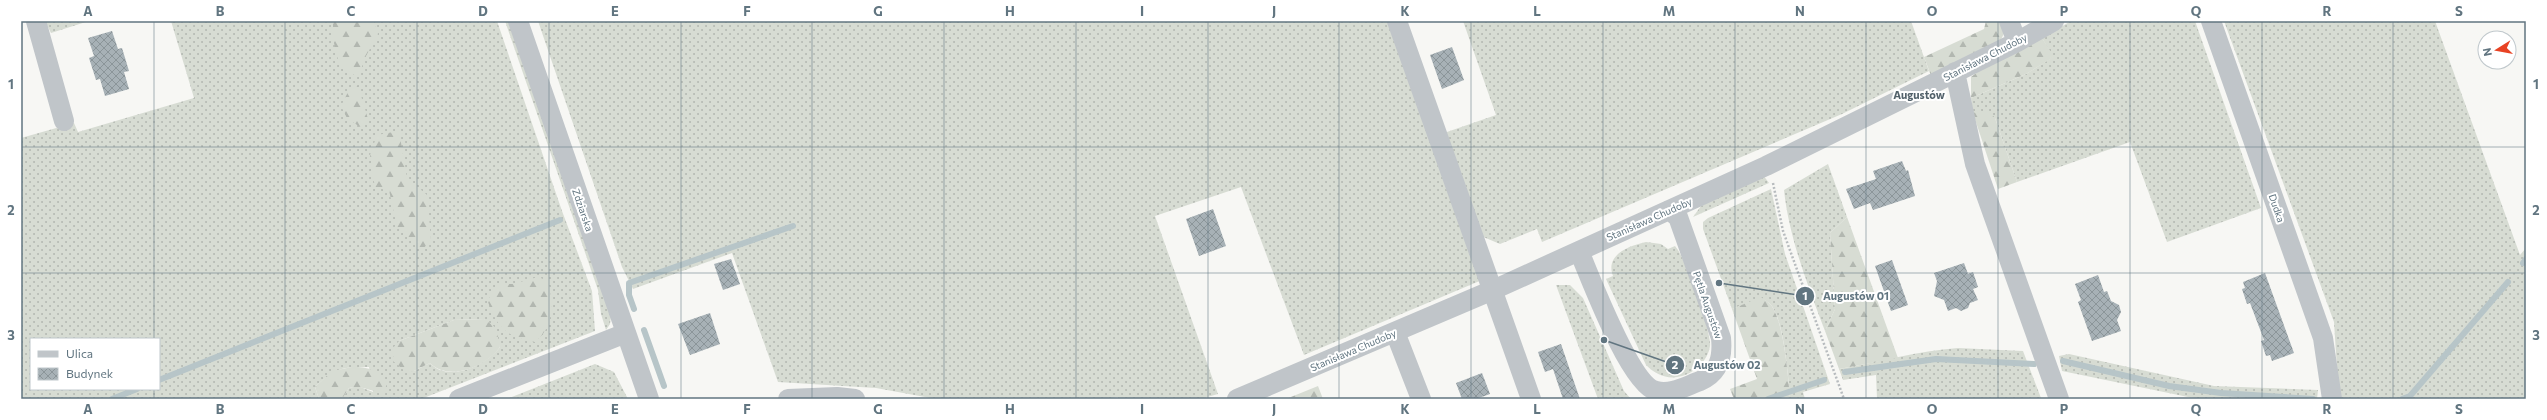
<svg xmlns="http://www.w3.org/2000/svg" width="2547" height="420" viewBox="0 0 2547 420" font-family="Commissioner,sans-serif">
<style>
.grass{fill:url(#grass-dots);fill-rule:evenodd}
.forest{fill:url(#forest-firs)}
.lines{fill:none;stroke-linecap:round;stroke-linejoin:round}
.stream{stroke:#b7c5c8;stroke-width:6}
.building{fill:url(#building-cross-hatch)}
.path{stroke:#b8bcbf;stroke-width:2.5;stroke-dasharray:2 2;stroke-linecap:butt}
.minor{stroke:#c0c5c9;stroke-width:20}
.grid{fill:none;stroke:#617580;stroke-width:1;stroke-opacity:0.55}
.labels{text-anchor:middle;stroke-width:4;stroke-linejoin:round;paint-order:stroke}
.street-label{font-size:10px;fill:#617580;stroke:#fff}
.neighbourhood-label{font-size:11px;font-weight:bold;fill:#53626b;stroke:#fff}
.leader{fill:none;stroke:#617580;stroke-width:1.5}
.callout-dot{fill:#617580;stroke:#fff;stroke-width:1.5}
.mark-label{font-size:12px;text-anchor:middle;font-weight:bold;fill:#fff}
.callout-label{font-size:11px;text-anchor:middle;font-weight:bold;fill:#617580;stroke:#fff;stroke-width:4;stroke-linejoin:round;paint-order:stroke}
.neatline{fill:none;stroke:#617580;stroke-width:1.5}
.grid-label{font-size:13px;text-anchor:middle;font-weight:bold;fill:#617580}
</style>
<defs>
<pattern id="grass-dots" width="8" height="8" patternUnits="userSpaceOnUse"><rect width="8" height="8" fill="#d7dcd3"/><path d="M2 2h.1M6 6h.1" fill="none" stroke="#b2b7b0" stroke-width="1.8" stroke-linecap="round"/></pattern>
<pattern id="forest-firs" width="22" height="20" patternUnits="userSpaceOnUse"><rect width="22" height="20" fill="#d7dcd3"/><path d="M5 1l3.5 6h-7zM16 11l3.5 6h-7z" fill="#b2b7b0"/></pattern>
<pattern id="building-cross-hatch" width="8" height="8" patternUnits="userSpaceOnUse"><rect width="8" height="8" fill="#a7b1b6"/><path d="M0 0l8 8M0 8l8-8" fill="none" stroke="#8b9599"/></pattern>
</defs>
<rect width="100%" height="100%" fill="#f7f7f4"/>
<path class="grass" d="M45,21H89L51,33Z
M171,21H497L562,211L592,291L595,331L421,399H342L349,388L358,386L373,392L369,367C341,367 335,368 315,387L319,399H21V138L74,123L78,132L194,98ZM484,319L500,347C486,366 448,383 430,363L414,371L399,341L454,320ZM31,339H159V389H31Z
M505,21H510L611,315L610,324L606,330L601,314L598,290Z
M538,21H1390L1482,280L1304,355L1241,187L1155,216L1218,394L1200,399H1119L1118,397L1103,399H936L876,388L778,382L732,253L633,289L622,267Z
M1463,21H1911L1929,71L1842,114L1542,242L1537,229L1500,244L1481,236L1444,133L1496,115Z
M2071,21H2107L2109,23L2112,21H2195L2261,208L2167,242L2130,142L2017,182L1995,118L1973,113L1971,98L2026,74L2053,57L2042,38Z
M2224,21H2435L2520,255L2526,248V399H2339L2334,322Z
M1828,164L1847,217L1830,233L1835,309L1825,331C1808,286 1789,238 1784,190Z
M1763,175L1769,183L1693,217L1701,206Z
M1771,189L1785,254L1830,384L1803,392L1805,399H1785L1790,397C1788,375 1784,321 1771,305C1769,302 1764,300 1761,298L1732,309L1703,229V222L1708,218Z
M1646,242L1661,244L1668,249L1675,246L1678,250C1686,262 1712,333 1710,346C1708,360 1696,372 1682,376C1668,380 1656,375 1646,365L1606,279L1613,276C1605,255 1628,246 1646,242Z
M1556,285H1570L1583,298L1624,391L1631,399H1598Z
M1958,348L2023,351L2041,398L1877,399L1876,375L1843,380L1839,369C1879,362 1918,351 1958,348Z
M2069,354L2214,386L2318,390L2317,399H2203L2188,397L2062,371L2059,356Z
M595,364L614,372L628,399H507Z"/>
<path class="forest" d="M333,21H374L378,34L366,56L358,77L340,67L333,39Z
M1986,21H2001L2005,31L1999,44L1933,81L1924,57L1984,29Z
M2042,38L2054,57L2026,74L1971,98V77L1984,67Z
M358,86L368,119L360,127L347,118L341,106L348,92Z
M1988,110L1995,118L2017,182L1998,189L1973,113Z
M399,131L407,178L427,195L431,240L422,250L397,227L389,190L375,188L370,155L377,135Z
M1847,217L1898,358L1839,369L1825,331L1835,309L1830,233Z
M538,277L548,281C554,302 554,328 535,342C507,337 498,329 488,302L491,292L498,284H513Z
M1761,297C1764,300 1769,302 1771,305C1784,322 1788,376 1790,397L1734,399L1730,389L1757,379L1732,309Z
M484,319L496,328L500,347C486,367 449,382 430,363L414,371L406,372L393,361V348L399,341L454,320Z
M352,367C368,367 378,369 387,384L384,391C370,393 362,384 349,388L342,399H319L315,387L332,371Z
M1318,386L1323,399H1286Z"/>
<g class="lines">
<path class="stream" d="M2523,263L2526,259
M634,309L629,295V283L793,226
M644,330L664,386
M2063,361L2169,386L2221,393L2313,399
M1845,372L1936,359L2034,364
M159,380L560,220
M112,399L137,389
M1768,399L1824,380
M2402,399L2410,396L2508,282"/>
</g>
<path class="building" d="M112,31L118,49L122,48L129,71L124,72L129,89L105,96L100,79L96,80L89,58L94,56L88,38Z
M1452,47L1464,80L1442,89L1430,55Z
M1902,161L1906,171L1908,170L1915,196L1873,210L1870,203L1854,209L1846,189L1876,179L1873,171Z
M1213,209L1226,246L1199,256L1186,219Z
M731,259L740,284L723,290L714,264Z
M1892,260L1908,305L1891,311L1875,266Z
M1964,263L1968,274L1973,272L1978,287L1973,289L1978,300L1970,303L1968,308L1961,311L1956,308L1948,311L1944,300L1934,296L1937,281L1934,273Z
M2265,273L2294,353L2272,361L2270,355L2266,356L2261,341L2264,340L2250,303L2247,304L2242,289L2245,288L2243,282Z
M2098,275L2104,292L2107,291L2111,301L2119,305L2121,312L2117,320L2121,331L2092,341L2078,302L2081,300L2075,284Z
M710,313L720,344L690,355L678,324Z
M1561,344L1573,379L1580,399H1563L1553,369L1545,372L1538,352Z
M1482,373L1490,394L1476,399H1462L1456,383Z"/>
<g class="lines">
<path class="path" d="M1773,183L1783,231L1844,399"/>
<path class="minor" d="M36,21L64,121
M518,21L649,399
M1397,21L1531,399
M2009,21L2017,42
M2211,21L2323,338L2332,399
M1955,72L1975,164L2059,399
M1579,251C1591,279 1630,384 1656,391C1671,395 1686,386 1700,381C1719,373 1723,358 1721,338L1678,217L1669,210
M1395,332L1421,399
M459,399L626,333
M788,399L837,397L855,399
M1237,399L1493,290L1766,166L2017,42L2054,21"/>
</g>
<path class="grid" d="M154,21V339M285,21V399M417,21V399M549,21V399M681,21V399M812,21V399M944,21V399M1076,21V399M1208,21V399M1339,21V399M1471,21V399M1603,21V399M1735,21V399M1866,21V399M1998,21V399M2130,21V399M2262,21V399M2393,21V399M21,147H2526M21,273H2526M154,389V399"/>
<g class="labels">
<g class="street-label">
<text transform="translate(1985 57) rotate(-27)" y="4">Stanisława Chudoby</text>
<text transform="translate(2277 208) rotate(71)" y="4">Dudka</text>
<text transform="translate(583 210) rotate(71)" y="4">Zdziarska</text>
<text transform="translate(1649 219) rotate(-24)" y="4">Stanisława Chudoby</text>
<text transform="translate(1708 305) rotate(71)" y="4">Pętla Augustów</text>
<text transform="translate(1353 350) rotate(-23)" y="4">Stanisława Chudoby</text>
</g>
<g class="neighbourhood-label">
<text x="1919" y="99">Augustów</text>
</g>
</g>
<path class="leader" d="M1719 283L1805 296M1604 340L1675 365"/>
<g class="callout-dot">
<circle cx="1719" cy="283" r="4"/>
<circle cx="1604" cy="340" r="4"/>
<circle cx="1805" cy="296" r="10"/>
<circle cx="1675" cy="365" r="10"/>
</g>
<g class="mark-label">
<text x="1805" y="300">1</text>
<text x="1675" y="369">2</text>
</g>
<g class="callout-label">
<text x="1856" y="300">Augustów 01</text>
<text x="1727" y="369">Augustów 02</text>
</g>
<rect width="2547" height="420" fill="none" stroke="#ffffff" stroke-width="44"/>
<rect x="30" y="338" width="130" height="52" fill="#ffffff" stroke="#c0c8cc"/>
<rect x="38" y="351" width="20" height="6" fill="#c0c5c9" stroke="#c0c8cc"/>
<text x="66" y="358" font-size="12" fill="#617580">Ulica</text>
<rect x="38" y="368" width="20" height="12" fill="url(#building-cross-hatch)" stroke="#c0c8cc"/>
<text x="66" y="378" font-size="12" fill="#617580">Budynek</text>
<g transform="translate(2497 50) rotate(259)"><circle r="19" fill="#ffffff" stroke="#c0c8cc"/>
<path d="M0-3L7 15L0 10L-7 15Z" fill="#e84223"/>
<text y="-6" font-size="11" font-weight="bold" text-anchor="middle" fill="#617580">N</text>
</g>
<rect x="22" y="22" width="2503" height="376" class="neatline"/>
<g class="grid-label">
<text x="88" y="16">A</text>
<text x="220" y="16">B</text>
<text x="351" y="16">C</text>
<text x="483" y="16">D</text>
<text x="615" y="16">E</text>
<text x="747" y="16">F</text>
<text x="878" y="16">G</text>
<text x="1010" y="16">H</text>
<text x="1142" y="16">I</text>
<text x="1274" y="16">J</text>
<text x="1405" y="16">K</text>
<text x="1537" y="16">L</text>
<text x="1669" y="16">M</text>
<text x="1800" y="16">N</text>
<text x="1932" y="16">O</text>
<text x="2064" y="16">P</text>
<text x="2196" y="16">Q</text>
<text x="2327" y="16">R</text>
<text x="2459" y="16">S</text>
<text x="11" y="89">1</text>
<text x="2536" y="89">1</text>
<text x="11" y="215">2</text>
<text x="2536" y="215">2</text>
<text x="11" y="340">3</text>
<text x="2536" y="340">3</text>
<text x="88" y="414">A</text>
<text x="220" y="414">B</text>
<text x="351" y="414">C</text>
<text x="483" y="414">D</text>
<text x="615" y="414">E</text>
<text x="747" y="414">F</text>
<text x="878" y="414">G</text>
<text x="1010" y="414">H</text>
<text x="1142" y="414">I</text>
<text x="1274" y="414">J</text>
<text x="1405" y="414">K</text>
<text x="1537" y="414">L</text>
<text x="1669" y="414">M</text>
<text x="1800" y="414">N</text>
<text x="1932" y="414">O</text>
<text x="2064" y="414">P</text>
<text x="2196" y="414">Q</text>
<text x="2327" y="414">R</text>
<text x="2459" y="414">S</text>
</g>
</svg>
